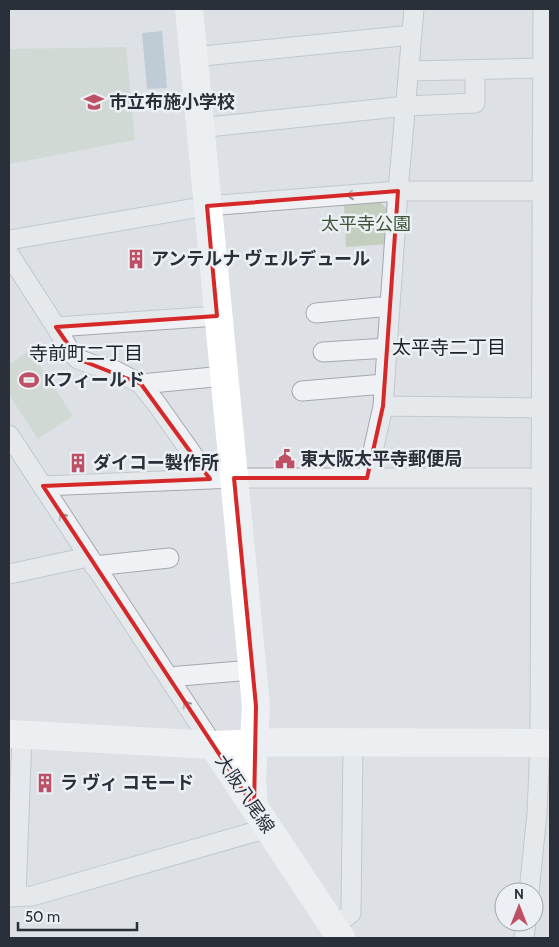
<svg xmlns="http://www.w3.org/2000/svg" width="559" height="947" viewBox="0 0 559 947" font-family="Cabin,'Noto Sans JP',sans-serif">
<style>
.green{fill:#c4cebf}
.water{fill:#9cb0c1}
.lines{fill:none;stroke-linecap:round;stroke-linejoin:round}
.street-casing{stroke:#a3a8ae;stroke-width:21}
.street{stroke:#eff1f4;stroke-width:19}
.secondary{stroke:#fff;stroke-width:28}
.oneway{stroke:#8c9097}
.marked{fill:none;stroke:#d62828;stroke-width:4;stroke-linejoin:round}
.labels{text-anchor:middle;stroke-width:5;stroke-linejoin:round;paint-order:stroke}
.poi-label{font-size:18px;font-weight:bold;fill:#29303a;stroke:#eceff3;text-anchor:start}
.park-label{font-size:18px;fill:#3e5438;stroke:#eceff3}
.street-label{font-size:18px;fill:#29303a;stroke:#eceff3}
.neighbourhood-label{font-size:19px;fill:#1b212b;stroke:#eceff3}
</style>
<rect width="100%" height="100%" fill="#dde1e5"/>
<path class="green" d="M126,47L135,140L9,164V49Z
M380,202L389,211L387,244L346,247L344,205Z
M30,350L73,416L38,439L9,395V364Z"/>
<path class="water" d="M162,31L167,88L147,89L142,33Z"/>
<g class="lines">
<defs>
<path id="street" d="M193,57L412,35
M410,71L544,68
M199,128L406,106L475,103V70
M9,240L207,206L398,191H550
M9,254L56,327L217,316
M316,313L390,306
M56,327L71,353L78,359L94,365L114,370L141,384L156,403L210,479
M323,352L387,348
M141,384L224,376
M302,391L384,384
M383,406L542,408
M9,435L213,745
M367,478L383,406L398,191L414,9
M43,486L234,478H550
M94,566L169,558
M9,574L88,557
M168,677L252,670
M529,892L537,813L540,743L543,9
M16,896L22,735
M9,897L32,896L268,828
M333,927L351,913L353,742
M524,938L526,922"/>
</defs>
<use href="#street" class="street-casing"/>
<use href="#street" class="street"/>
<path class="secondary" d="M189,9L256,706L252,779L254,807
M9,734L213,745L284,742L550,743
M213,745L341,938"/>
</g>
<defs><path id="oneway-chevron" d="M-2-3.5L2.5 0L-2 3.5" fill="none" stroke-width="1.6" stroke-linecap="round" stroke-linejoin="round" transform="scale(1.25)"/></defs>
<g class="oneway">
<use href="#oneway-chevron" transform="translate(350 195) rotate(176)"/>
<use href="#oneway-chevron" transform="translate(62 516) rotate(-123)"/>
<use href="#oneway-chevron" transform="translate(186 704) rotate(-124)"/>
</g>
<path d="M0 0H559V947H0ZM398,191L383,406L367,478H234L256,706L254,807L43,486L210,479L141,384L78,359L56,327L217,316L207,206Z" fill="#dde1e5" fill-opacity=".55" fill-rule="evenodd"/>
<path class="marked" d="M398,191L383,406L367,478H234L256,706L254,807L43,486L210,479L141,384L78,359L56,327L217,316L207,206Z"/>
<defs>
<symbol id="school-bare" viewBox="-9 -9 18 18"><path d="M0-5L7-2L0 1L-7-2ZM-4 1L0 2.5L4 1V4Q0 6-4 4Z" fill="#bd5065" stroke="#eceff3" stroke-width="2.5" paint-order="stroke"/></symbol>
<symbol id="building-bare" viewBox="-9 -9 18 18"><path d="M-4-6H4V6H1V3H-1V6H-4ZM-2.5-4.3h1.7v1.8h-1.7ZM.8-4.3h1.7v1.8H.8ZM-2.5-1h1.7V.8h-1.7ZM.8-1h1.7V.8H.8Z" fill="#bd5065" stroke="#eceff3" stroke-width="2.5" paint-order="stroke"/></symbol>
<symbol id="stadium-bare" viewBox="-9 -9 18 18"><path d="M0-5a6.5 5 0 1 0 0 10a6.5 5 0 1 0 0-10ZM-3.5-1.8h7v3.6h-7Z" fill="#bd5065" stroke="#eceff3" stroke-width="2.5" paint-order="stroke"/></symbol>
<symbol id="civic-bare" viewBox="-9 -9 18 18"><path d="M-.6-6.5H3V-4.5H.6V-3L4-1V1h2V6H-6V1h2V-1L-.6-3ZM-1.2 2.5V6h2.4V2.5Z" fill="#bd5065" stroke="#eceff3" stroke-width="2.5" paint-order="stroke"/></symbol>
</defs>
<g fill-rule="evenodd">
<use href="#school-bare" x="80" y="88" width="28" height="28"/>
<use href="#building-bare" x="122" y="245" width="28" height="28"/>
<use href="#stadium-bare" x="15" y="366" width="28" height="28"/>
<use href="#civic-bare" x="271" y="445" width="28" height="28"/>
<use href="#building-bare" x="64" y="449" width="28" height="28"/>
<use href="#building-bare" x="31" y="769" width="28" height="28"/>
</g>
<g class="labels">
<g class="poi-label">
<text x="109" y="108">市立布施小学校</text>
<text x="151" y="265">アンテルナ ヴェルデュール</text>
<text x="44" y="386">Kフィールド</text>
<text x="300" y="465">東大阪太平寺郵便局</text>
<text x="93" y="469">ダイコー製作所</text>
<text x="60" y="789">ラ ヴィ コモード</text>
</g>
<g class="park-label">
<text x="366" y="230">太平寺公園</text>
</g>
<g class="street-label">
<text transform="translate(245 794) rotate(56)" y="6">大阪八尾線</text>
</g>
<g class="neighbourhood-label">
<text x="449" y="354">太平寺二丁目</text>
<text x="86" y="360">寺前町二丁目</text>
</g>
</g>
<rect width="559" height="947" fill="none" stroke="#29303a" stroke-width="20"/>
<g transform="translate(519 907)"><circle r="24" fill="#eceff3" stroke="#9ea3a9"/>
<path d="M0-4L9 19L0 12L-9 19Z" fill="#bd5065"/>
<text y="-8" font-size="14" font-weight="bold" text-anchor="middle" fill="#29303a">N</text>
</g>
<path d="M18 922v8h119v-8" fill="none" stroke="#29303a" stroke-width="2.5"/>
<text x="25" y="922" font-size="15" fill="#29303a" stroke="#eceff3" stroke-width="4" paint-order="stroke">50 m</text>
</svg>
